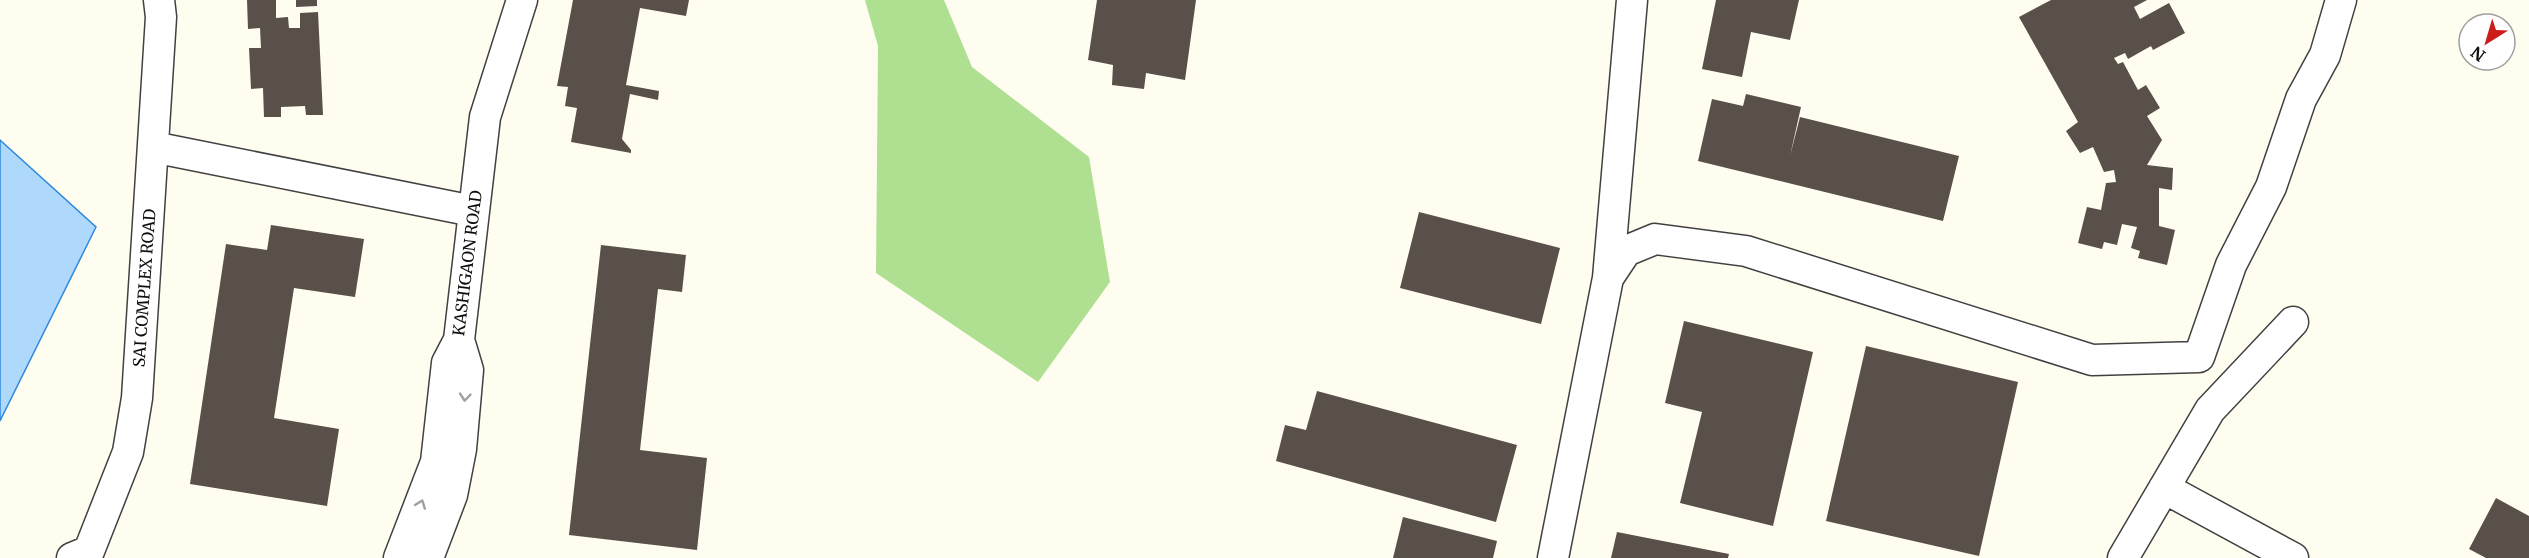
<svg xmlns="http://www.w3.org/2000/svg" width="2529" height="558" viewBox="0 0 2529 558" font-family="Merriweather,serif">
<style>
.forest{fill:#afe092}
.water{fill:#aed9fc;stroke:#2f89d9;stroke-width:1.5}
.building{fill:#585049}
.lines{fill:none;stroke-linecap:round;stroke-linejoin:round}
.street-casing{stroke:#414141;stroke-width:33}
.street{stroke:#fff;stroke-width:30}
.oneway{stroke:#9f9f9f}
.labels{text-anchor:middle;stroke-width:6;stroke-linejoin:round;paint-order:stroke}
.street-label{font-size:16px;fill:#0e0e0e;stroke:#fff}
</style>
<rect width="100%" height="100%" fill="#fffdef"/>
<path class="forest" d="M865,0H944L972,67L1089,157L1110,282L1038,382L876,273L878,46Z"/>
<path class="water" d="M0,140L96,227L0,421Z"/>
<path class="building" d="M247,0H276V18L288,17L289,28H300V13L318,12L323,115H306L305,106L281,107V117H264L263,88L251,89L249,48H261L260,28L248,29Z
M296,0H317V6L296,7Z
M573,0H689L686,16L640,8L626,85L659,91L658,100L630,94L622,139L631,150V153L571,142L577,108L565,106L568,87L557,86Z
M1097,0H1196L1185,80L1146,73L1144,89L1112,85L1113,65L1088,60Z
M1716,0H1799L1790,40L1751,32L1742,77L1702,69Z
M2051,0H2147L2134,7L2140,19L2169,3L2185,33L2153,50L2151,46L2128,59L2125,53L2114,58L2118,64L2123,62L2138,90L2146,85L2160,108L2147,116L2162,140L2147,165L2173,168L2172,190L2159,188V226L2175,230L2167,265L2138,258L2140,251L2131,248L2137,227L2122,224L2117,245L2104,242L2102,249L2078,243L2087,207L2101,210L2106,183L2116,182L2114,170L2104,172L2093,147L2080,153L2066,131L2078,122L2019,17Z
M1746,94L1801,107L1790,156L1800,117L1959,156L1943,221L1698,161L1712,99L1743,106Z
M1419,212L1560,248L1541,324L1400,288Z
M271,225L364,239L355,297L294,288L274,418L339,429L327,506L190,484L226,244L267,250Z
M601,245L686,255L682,292L658,289L640,450L707,458L697,550L569,535Z
M1684,321L1813,352L1773,526L1680,503L1702,412L1665,403Z
M1866,346L2018,382L1979,556L1826,521Z
M1317,391L1517,445L1496,522L1276,461L1285,425L1306,430Z
M2496,498L2529,516V558H2486L2469,549Z
M1403,517L1497,541L1493,558H1393Z
M1617,532L1729,554L1728,558H1611Z"/>
<g class="lines">
<defs>
<path id="street" d="M153,147L473,211
M1608,278L1626,251L1655,239L1746,251L2092,360L2199,357L2231,265L2271,187L2301,99L2325,55L2341,0
M2164,488L2293,558
M72,558L89,551L128,452L137,398L161,17L159,0
M399,558L436,462L447,363L459,340L485,117L522,0
M428,558L452,495L461,449L468,370L459,340
M1553,558L1608,278L1632,0
M2123,558L2210,410L2293,322"/>
</defs>
<use href="#street" class="street-casing"/>
<use href="#street" class="street"/>
</g>
<defs><path id="oneway-chevron" d="M-2-3.5L2.5 0L-2 3.5" fill="none" stroke-width="1.6" stroke-linecap="round" stroke-linejoin="round" transform="scale(1.5)"/></defs>
<g class="oneway">
<use href="#oneway-chevron" transform="translate(465 397) rotate(95)"/>
<use href="#oneway-chevron" transform="translate(421 504) rotate(-69)"/>
</g>
<g class="labels">
<g class="street-label">
<text transform="translate(467 263) rotate(-83)" y="6">KASHIGAON ROAD</text>
<text transform="translate(144 288) rotate(-86)" y="6">SAI COMPLEX ROAD</text>
</g>
</g>
<g transform="translate(2487 42) rotate(217)"><circle r="28" fill="#ffffff" stroke="#9f9f9f" stroke-width="1.5"/>
<path d="M0-4.5L10 22L0 15L-10 22Z" fill="#cb1d19"/>
<text y="-9" font-size="16" font-weight="bold" text-anchor="middle" fill="#0e0e0e">N</text>
</g>
</svg>
